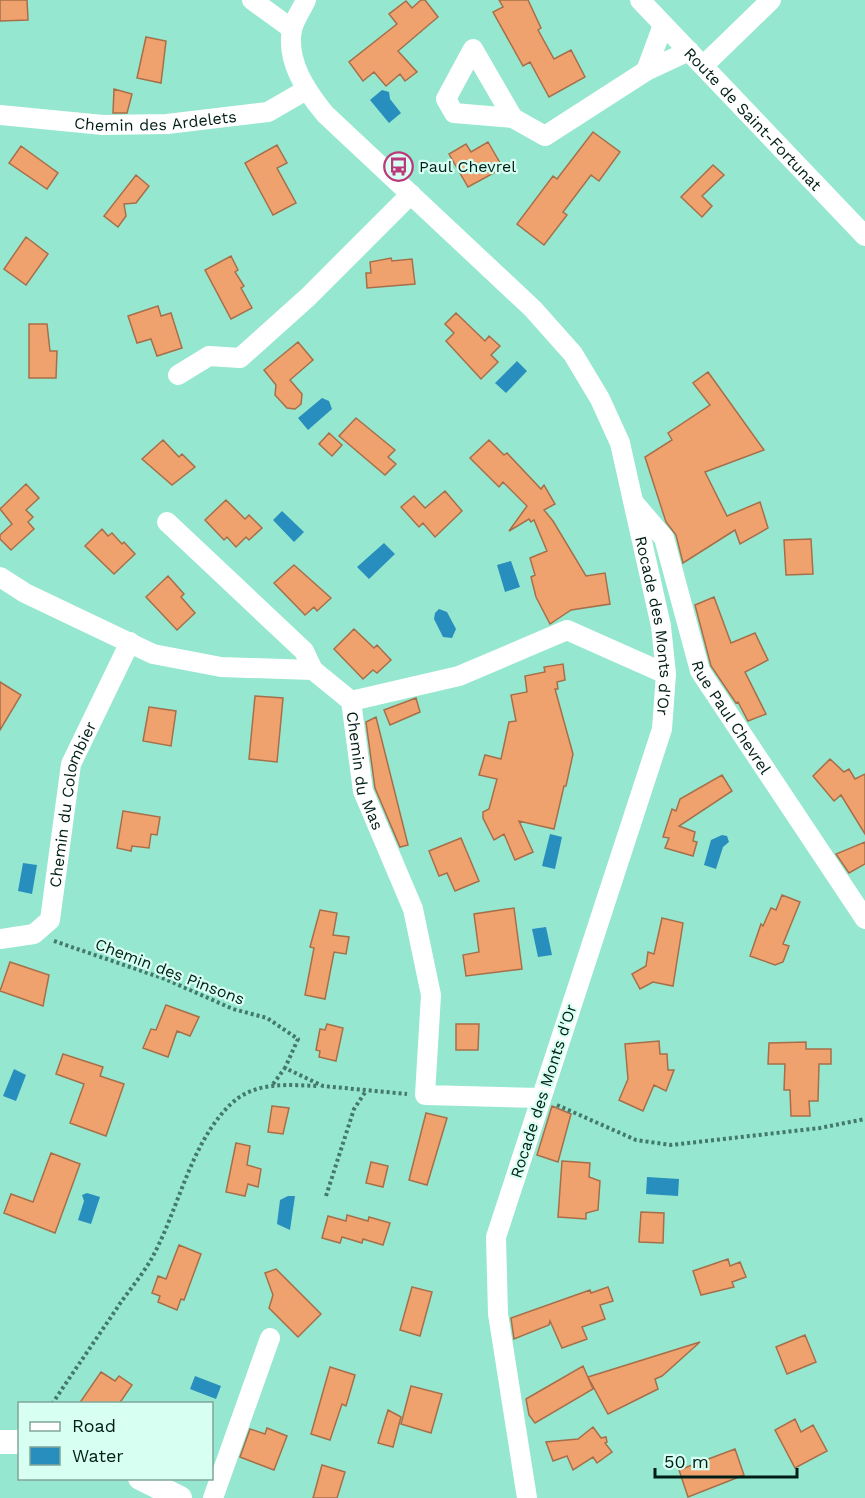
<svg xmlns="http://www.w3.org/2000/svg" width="865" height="1498" viewBox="0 0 865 1498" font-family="'Work Sans',sans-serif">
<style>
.water{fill:#278ebd}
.building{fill:#f0a26e;stroke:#a66f4a;stroke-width:1.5}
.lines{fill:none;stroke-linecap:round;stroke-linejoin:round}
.path{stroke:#44796a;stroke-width:4;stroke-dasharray:3 3;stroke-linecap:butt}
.minor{stroke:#fff;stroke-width:20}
.major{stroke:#fff;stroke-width:24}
.labels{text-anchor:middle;stroke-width:4.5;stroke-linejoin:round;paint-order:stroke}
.street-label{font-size:16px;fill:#001e16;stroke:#d7fff2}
.poi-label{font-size:16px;fill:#001e16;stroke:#d7fff2;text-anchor:start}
</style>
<rect width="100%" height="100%" fill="#95e7cf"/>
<path class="water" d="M382,90L389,92L390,99L401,113L389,123L370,100Z
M517,361L527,371L506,393L495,383Z
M322,398L329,401L332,409L308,430L298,418Z
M282,511L304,532L294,542L273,520Z
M384,543L395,554L369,579L357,567Z
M511,561L520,587L505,592L497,565Z
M439,609L447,612L456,629L452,638L443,637L434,619L435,613Z
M550,834L562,837L555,869L542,866Z
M722,835L727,836L729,842L723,847L716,869L704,865L711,840Z
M23,863L37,865L32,894L18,891Z
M546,927L552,955L538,957L532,929Z
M14,1069L26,1075L16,1101L3,1096Z
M647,1177L679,1179L678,1196L646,1194Z
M87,1193L100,1197L91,1224L78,1220L84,1201L82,1195Z
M288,1196H295L290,1230L277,1224L280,1200Z
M195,1376L221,1386L216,1399L190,1389Z"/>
<path class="building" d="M0,0H27L28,20L0,21Z
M421,0H425L438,17L398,51L417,72L405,81L400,74L386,86L374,72L363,81L349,62L397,24L389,14L406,1L412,8Z
M499,0H528L541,28L538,30L554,59L571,50L585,77L549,97L530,62L523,66L493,12L503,7Z
M146,37L166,41L161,83L137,78Z
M114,89L132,94L127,113H113Z
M593,132L620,152L599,181L591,175L563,212L567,215L544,245L517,224L553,176L557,179Z
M488,142L503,168L468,187L449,154L466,144L471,152Z
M277,145L287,163L277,168L296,203L273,215L245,163Z
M21,146L58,173L47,189L9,163Z
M713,165L724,175L702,196L712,206L702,217L681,197Z
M136,175L149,186L136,203L124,204L126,216L118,227L104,216Z
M26,237L48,254L26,285L4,269Z
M231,256L238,270L235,272L244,286L241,288L252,308L231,319L205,270Z
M391,258L392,261L412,259L415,284L367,288L366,273H371L370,262Z
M158,306L161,316L171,313L182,348L157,356L151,339L137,343L128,316Z
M456,313L485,341L489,336L500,346L491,355L498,362L481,379L446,341L454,333L445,324Z
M29,324H47L50,351H57L56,378H29Z
M298,342L313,360L290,380L302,394L301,404L295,409L287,408L275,395L276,385L264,370Z
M708,372L764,450L705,472L727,516L760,502L768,528L740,544L735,530L683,563L676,535L666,522L645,457L672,440L668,433L710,405L693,383Z
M356,418L395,450L388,457L396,464L385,475L339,436Z
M329,433L342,445L332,456L319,444Z
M163,440L179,457L182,454L195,467L172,485L142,459Z
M489,440L504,455L507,453L541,489L544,485L555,504L544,510L553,521L586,576L605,573L610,604L571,610L550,624L536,597L531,577L535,575L530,558L547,551L534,520L531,522L529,519L509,531L527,506L503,482L499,487L470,458Z
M26,484L39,498L26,510L33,517L28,522L34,529L11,550L0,539V535L12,524L0,509Z
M445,491L462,511L435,537L423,523L419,527L401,507L414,496L425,508Z
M226,500L245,519L249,515L262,528L249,540L246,537L236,547L227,537L224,540L205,520Z
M102,529L108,536L112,533L122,544L124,542L135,554L114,574L85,546Z
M811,539L813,574L786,575L784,540Z
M294,565L331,598L317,611L314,607L305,615L274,583Z
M168,576L184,594L181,597L195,613L177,630L146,597Z
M714,597L731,643L755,633L768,660L745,672L766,714L748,721L738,702L736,703L711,666L700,624L695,605Z
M354,629L374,648L377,645L391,660L377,673L373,670L363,679L334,649Z
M563,664L565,680L557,682L558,689H555L573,754L566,786H564L554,829L519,821L533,852L515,860L504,834L494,840L483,818V812L489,809L497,779L479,775L485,755L501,759L509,722L516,721L511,695L527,692L525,676L545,672L544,667Z
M0,682L21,695L0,730Z
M255,696L283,698L277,762L249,759Z
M416,698L420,712L390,725L384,710Z
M149,707L176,711L171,746L143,741Z
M376,717L408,845L400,847L375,788L366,722Z
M830,759L844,772L849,769L855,779L865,774V834L841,795L834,801L813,776Z
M722,775L732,791L679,826L695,832L693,841L697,842L693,856L665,848L669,838L663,837L672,809L676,811L680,799Z
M123,811L160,817L157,835L151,834L149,848L132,846L131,851L117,848Z
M461,838L479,881L455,891L447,873L439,876L429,851Z
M865,842V864L849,873L836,854Z
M782,895L800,902L783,944L789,946L783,962L775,965L750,956L761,924L763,926L771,908L776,910Z
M514,908L522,969L466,976L463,955L479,952L474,914Z
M320,910L337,913L333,935L349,937L346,954L334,952L325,999L305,995L314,948L310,947Z
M662,918L683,923L673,986L653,982L640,989L632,974L646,966L648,952L654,954Z
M10,962L49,975L43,1006L0,991Z
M166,1005L199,1017L190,1036L177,1031L168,1057L143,1048L151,1029L156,1030Z
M327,1024L343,1028L336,1061L319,1057L320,1051L316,1050L320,1029L325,1030Z
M456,1024H479L478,1050H456Z
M659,1041L660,1054H667L668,1070H674L666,1091L654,1085L643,1111L619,1100L628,1079L625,1044Z
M806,1042V1049H831V1064H819L818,1101H809L810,1116H791L790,1090H784L785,1064H768L769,1043Z
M63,1054L103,1067L100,1076L124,1084L106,1136L70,1123L84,1084L56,1074Z
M272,1106L289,1108L283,1134L268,1132Z
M552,1106L571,1114L558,1162L537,1155Z
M426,1113L447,1118L427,1185L409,1180Z
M236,1143L250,1146L247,1165L261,1169L258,1187L248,1184L245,1196L226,1192Z
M51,1153L80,1164L55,1233L4,1213L11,1194L33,1202Z
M562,1161L590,1163L589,1177L600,1181L598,1210L586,1213V1219L558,1217Z
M371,1162L388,1166L383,1187L366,1183Z
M641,1212L664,1213L663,1243L639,1242Z
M347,1215L368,1221L369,1217L390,1223L383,1245L363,1239L362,1243L342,1237L340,1243L322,1238L328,1216L346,1221Z
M179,1245L201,1254L184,1300L181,1299L177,1310L158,1302L160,1296L152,1293L158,1276L166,1279Z
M728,1259L730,1266L740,1262L746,1277L732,1282L734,1287L701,1295L693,1271Z
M276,1269L321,1314L298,1337L269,1308L273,1295L265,1273Z
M412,1287L432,1292L420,1336L400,1330Z
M608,1287L613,1301L600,1305L605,1319L582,1327L587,1339L562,1348L550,1321L549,1325L514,1339L511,1318L590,1290L591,1293Z
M805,1335L816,1362L787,1374L776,1347Z
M700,1342L662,1376L655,1379L658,1389L608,1414L588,1377Z
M583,1366L593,1389L535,1423L529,1415L526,1399Z
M330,1367L355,1375L346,1406L342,1404L330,1440L311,1434Z
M101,1372L115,1381L119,1376L132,1385L119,1404H79Z
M411,1386L442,1394L431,1433L401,1424Z
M388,1410L401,1417L393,1447L378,1443Z
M795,1419L801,1432L813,1425L827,1451L795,1468L775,1430Z
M593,1427L601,1438L606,1437L607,1442L605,1443L612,1452L597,1463L593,1457L573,1470L567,1456L553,1461L546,1442L578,1439Z
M267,1428L287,1436L274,1470L240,1457L250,1429L265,1434Z
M735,1449L744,1475L688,1497L679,1470Z
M322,1465L345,1472L337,1498H313Z"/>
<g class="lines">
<path class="path" d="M54,941L165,979L233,1009L267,1018L298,1039L285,1068L323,1086L407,1094
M273,1084L285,1068
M557,1105L636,1140L671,1145L820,1128L865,1119
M326,1196L354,1109L366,1091
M52,1404C74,1371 97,1338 119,1305C130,1289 144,1273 153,1256C179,1208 191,1141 232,1103C256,1081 289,1085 319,1086"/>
<g class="minor">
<path d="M252,0L292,29"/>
<path id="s1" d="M306,0C302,9 294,20 292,30C286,61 306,91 325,114L533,309L573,354L600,399L620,443L661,626L666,674L662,729L496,1237L498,1314L527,1498"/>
<path id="s2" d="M640,0L865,236"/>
<path d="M704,65L771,0"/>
<path d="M646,71L663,25"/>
<path id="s3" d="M0,115L103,125L167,124L268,112L306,90"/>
<path d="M513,118L454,113L446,99L473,49L513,118L545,136L646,71L689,51"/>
<path d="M178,375L209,356L240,358L308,297L411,194"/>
<path id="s4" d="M635,504L664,538L700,671L865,919"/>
<path d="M167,522L304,651L313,670"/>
<path id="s5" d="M0,577L25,593L153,654L221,667L313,670L351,701L363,791L413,909L431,995L425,1095L541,1098"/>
<path d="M351,701L459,676L567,630L666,674"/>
<path id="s6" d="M0,939L34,934L50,920L71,764L130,642"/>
<path d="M213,1498L270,1338"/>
</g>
<path class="major" d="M0,1442H20
M140,1478L180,1498"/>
</g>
<defs>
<symbol id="bus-ring" viewBox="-11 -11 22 22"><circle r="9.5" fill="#d7fff2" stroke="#bd387a" stroke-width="1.5"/><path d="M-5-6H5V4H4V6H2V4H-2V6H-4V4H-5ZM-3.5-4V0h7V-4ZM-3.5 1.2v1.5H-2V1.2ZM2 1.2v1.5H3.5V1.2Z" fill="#bd387a"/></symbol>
</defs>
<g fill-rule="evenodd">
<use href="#bus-ring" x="382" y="150" width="33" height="33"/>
</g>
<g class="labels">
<g class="street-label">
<text dy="6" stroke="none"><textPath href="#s2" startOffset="164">Route de Saint-Fortunat</textPath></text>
<text dy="6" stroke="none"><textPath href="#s3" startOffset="156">Chemin des Ardelets</textPath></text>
<text dy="6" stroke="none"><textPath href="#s1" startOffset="759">Rocade des Monts d'Or</textPath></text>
<text dy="6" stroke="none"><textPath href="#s4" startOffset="238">Rue Paul Chevrel</textPath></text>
<text dy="6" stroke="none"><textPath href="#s5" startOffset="453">Chemin du Mas</textPath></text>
<text dy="6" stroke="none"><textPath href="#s6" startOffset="174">Chemin du Colombier</textPath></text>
<text transform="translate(170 971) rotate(21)" y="6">Chemin des Pinsons</text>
<text transform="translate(543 1091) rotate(-72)" y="6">Rocade des Monts d'Or</text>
</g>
<g class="poi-label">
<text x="419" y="172">Paul Chevrel</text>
</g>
</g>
<rect x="18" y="1402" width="195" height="78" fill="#d7fff2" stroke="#81a59a" stroke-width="1.5"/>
<rect x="30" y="1422" width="30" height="9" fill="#ffffff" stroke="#81a59a" stroke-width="1.5"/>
<text x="72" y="1432" font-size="18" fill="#001e16">Road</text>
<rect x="30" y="1447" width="30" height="18" fill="#278ebd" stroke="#81a59a" stroke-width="1.5"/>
<text x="72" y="1462" font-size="18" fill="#001e16">Water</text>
<path d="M655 1468v9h142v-9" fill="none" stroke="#001e16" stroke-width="3"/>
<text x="664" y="1468" font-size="18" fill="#001e16" stroke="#d7fff2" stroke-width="4.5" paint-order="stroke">50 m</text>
</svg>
